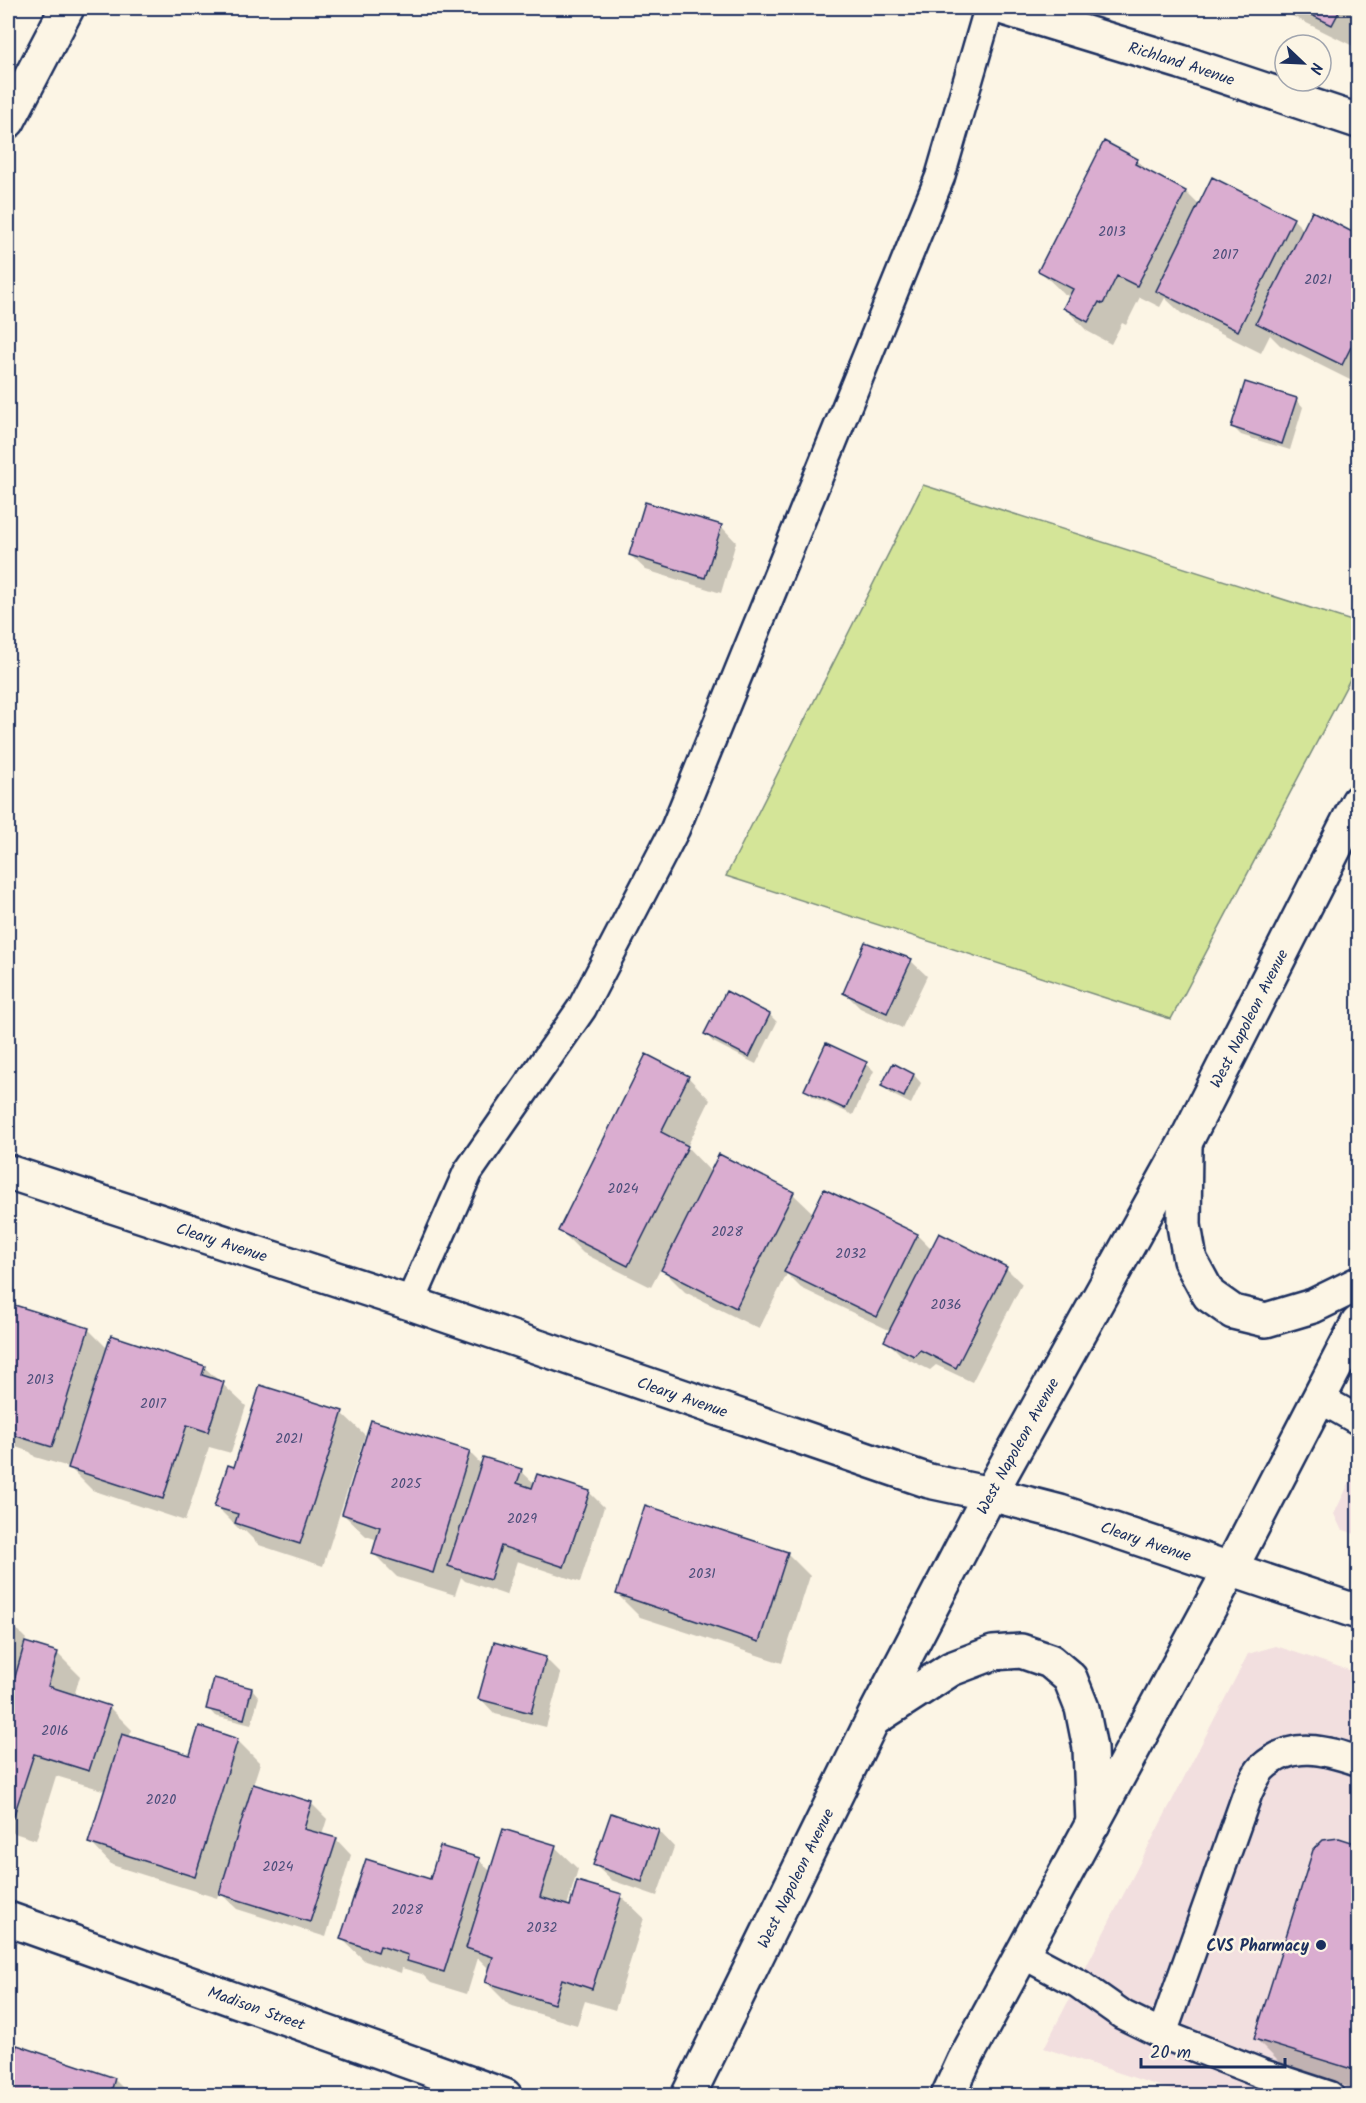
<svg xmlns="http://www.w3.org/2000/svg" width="1366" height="2103" viewBox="0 0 1366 2103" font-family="Kalam,sans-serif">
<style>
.built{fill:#f2dfdf}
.green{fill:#d4e598;stroke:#788a7b;stroke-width:1.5}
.shadow{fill:#0003}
.building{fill:#daadd0;stroke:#1b2f5e;stroke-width:1.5}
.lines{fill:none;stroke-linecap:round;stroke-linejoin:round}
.lane-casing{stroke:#1b2f5e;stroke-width:33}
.street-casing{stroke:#1b2f5e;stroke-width:38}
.secondary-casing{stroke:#1b2f5e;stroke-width:38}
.lane{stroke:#fcf5e5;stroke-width:28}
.street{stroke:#fcf5e5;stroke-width:33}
.secondary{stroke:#fcf5e5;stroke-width:33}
.poi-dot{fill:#1b2f5e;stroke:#fcf5e5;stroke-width:2}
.labels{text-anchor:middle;stroke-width:5;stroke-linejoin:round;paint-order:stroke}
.number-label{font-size:14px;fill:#4b4e7a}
.street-label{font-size:16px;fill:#1b2f5e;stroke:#fcf5e5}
.poi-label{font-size:16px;font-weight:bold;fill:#1b2f5e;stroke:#fcf5e5;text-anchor:end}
</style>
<rect width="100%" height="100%" fill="#fcf5e5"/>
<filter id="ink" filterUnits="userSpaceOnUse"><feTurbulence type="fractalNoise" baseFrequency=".0167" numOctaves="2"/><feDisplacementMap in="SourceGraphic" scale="12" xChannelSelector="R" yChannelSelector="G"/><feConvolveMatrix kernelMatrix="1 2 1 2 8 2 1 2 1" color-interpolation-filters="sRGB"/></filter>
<g filter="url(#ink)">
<path class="built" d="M1358,1465V1535L1341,1529L1334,1514Z
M1276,1646L1358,1673V2095H1186L1044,2048L1248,1654Z"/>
<path class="green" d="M923,485L1358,623V664L1171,1019L726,876Z"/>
<path class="shadow" d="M1276,8H1358V40L1355,47Z
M1137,160L1151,174L1186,192L1200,206L1293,219L1304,230L1312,213L1358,237V384L1280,345L1270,335L1261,353L1181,313L1165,298L1160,307L1140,297L1126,325L1122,323L1111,344L1087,331L1065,308L1070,297L1063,293L1040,271Z
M1296,399L1303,407L1290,450L1241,435L1233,427Z
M721,526L736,542L721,593L646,570L630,555Z
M911,961L927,976L902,1028L860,1008L845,993Z
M770,1015L777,1022L756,1064L713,1042L706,1034Z
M827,1045L867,1064L874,1071L853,1115L813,1097L806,1089Z
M894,1065L914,1075L921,1083L911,1104L891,1094L883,1086Z
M688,1077L710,1100L687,1147L711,1172L793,1194L814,1214L917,1235L932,1250L939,1235L1006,1268L1022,1284L972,1382L936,1365L930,1370L902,1356L886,1340L891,1331L801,1288L787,1274L759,1329L685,1292L661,1268L651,1287L583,1253L560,1230Z
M8,1305L88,1329L108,1349L204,1367L246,1406L231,1453L209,1447L185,1521L92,1490L69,1467L35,1457L30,1452L16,1447L8,1439Z
M342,1413L365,1435L323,1566L259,1545L245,1531L239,1529L216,1506L235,1469Z
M372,1422L470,1453L482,1465L521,1471L535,1484L589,1492L604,1507L580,1582L517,1561L506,1595L465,1581L461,1577L455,1595L397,1577L374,1554L378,1540L366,1536L343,1514Z
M646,1507L788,1554L810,1576L782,1663L640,1617L617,1594Z
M8,1621L26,1639L24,1643L57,1653L80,1676L74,1696L109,1707L132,1730L129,1737L191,1757L238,1741L260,1763L253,1785L311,1803L327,1819L322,1835L336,1839L351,1855L326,1937L237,1909L219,1892L217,1898L112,1865L90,1842L106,1791L56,1776L36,1840L8,1831Z
M545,1658L561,1674L546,1727L495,1714L480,1698Z
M252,1689L259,1697L251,1725L215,1716L208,1708Z
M659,1831L674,1847L657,1896L611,1880L595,1865Z
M1339,1840L1358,1846V2090L1285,2068L1256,2039Z
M555,1847L578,1869L567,1906L571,1907L621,1896L644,1918L615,2010L585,2001L577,2025L509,2005L486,1982L490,1970L478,1958L467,1994L431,1983L422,1974L402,1968L401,1973L365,1961L342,1939L431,1881L479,1860L491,1872Z
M18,2047L114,2079L131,2096H8V2078Z"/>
<path class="building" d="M1297,8H1341L1332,25Z
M1358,8V22L1352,19Z
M1104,141L1138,159L1135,164L1186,191L1137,286L1117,276L1103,304L1099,302L1088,322L1063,308L1073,289L1038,271Z
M1212,177L1294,218L1238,331L1156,291Z
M1312,211L1358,235V333L1342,365L1256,323Z
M1245,382L1297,398L1282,444L1231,427Z
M645,502L722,525L705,578L629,555Z
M865,942L912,959L887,1013L843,993Z
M726,991L770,1014L749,1057L704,1034Z
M826,1043L867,1062L845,1109L804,1090Z
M646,1054L689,1076L661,1132L688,1146L628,1266L558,1231Z
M893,1063L914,1074L904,1097L881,1086Z
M719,1154L794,1192L736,1308L661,1270Z
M824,1189L918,1234L877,1317L784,1272Z
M939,1233L1007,1267L956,1368L920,1350L914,1356L884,1341Z
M8,1303L89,1328L52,1447L10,1434L15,1433L8,1430Z
M111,1335L205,1366L202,1375L224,1382L208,1432L187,1425L163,1499L68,1468Z
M260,1385L343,1411L300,1544L235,1523L238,1514L214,1507L228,1465L234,1467Z
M371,1420L470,1451L433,1573L372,1554L380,1527L342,1514Z
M483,1457L522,1469L517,1483L532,1488L537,1474L590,1491L564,1567L501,1546L490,1580L448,1566Z
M645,1505L788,1552L759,1642L616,1594Z
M25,1642L58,1652L48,1686L110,1706L89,1771L34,1754L13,1818L8,1817V1675L15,1677Z
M494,1642L546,1657L531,1713L478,1699Z
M214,1678L252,1688L244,1719L206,1709Z
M199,1726L238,1739L195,1877L88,1843L122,1734L190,1755Z
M253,1784L312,1802L304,1829L337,1838L310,1922L219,1894Z
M611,1813L659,1830L642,1882L593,1865Z
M503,1829L556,1845L540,1897L570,1906L577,1881L622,1894L592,1989L562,1979L554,2004L485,1982L493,1957L466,1948Z
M1339,1838L1358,1844V2071L1254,2039L1313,1850L1323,1840Z
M440,1846L480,1858L444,1972L407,1961L408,1955L380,1946L378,1952L340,1939L366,1859L430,1879Z
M17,2045L115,2078L110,2096H8V2073Z"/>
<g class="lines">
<defs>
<path id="lane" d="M410,1303L468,1172L582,1008L675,829L940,177L989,8
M1319,1398L1358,1420
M1023,1954L1079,1984L1123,2015L1162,2034L1248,1792C1252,1784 1256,1774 1262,1768C1292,1740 1325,1750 1358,1761
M1162,2034L1263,2074L1330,2096"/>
<g id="street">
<path id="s1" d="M1004,8L1181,62L1358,121"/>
<path d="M8,121L67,8"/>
<path id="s2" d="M8,1919L505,2096"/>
</g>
<g id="secondary">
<path d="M1185,1145L1184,1225L1190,1260L1209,1295L1233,1312L1266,1320L1313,1306L1358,1284"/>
<path id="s3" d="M8,1172L410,1303L929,1481L990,1494L1060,1512L1358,1612"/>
<path d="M874,1719L951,1669L993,1653L1021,1651L1050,1661L1070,1678L1082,1708L1090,1748L1093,1824"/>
<path id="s4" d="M688,2096L873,1719L990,1494L1185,1143L1358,802"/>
<path d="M948,2096L964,2061L1230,1570L1358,1323"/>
</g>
</defs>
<use href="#lane" class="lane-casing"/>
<use href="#street" class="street-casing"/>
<use href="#secondary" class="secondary-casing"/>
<use href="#lane" class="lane"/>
<use href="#street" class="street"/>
<use href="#secondary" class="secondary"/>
</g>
</g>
<circle class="poi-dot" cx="1321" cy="1945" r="6"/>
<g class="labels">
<g class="number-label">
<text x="1112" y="236">2013</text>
<text x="1225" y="259">2017</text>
<text x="1318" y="284">2021</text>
<text x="623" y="1193">2024</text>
<text x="727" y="1236">2028</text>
<text x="851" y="1258">2032</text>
<text x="946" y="1309">2036</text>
<text x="40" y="1384">2013</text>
<text x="153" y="1408">2017</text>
<text x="289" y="1443">2021</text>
<text x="406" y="1488">2025</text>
<text x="522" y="1523">2029</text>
<text x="702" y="1578">2031</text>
<text x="55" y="1735">2016</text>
<text x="161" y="1804">2020</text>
<text x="278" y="1871">2024</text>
<text x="407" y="1914">2028</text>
<text x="542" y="1932">2032</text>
</g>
<g class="street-label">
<text dy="6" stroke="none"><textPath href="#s1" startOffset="186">Richland Avenue</textPath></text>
<text dy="6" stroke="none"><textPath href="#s4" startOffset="1215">West Napoleon Avenue</textPath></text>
<text dy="6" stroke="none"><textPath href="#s3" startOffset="225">Cleary Avenue</textPath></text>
<text dy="6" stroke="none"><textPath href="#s3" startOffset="711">Cleary Avenue</textPath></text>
<text dy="6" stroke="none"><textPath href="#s4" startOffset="729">West Napoleon Avenue</textPath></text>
<text dy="6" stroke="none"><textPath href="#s3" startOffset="1197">Cleary Avenue</textPath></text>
<text dy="6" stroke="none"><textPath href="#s4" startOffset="243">West Napoleon Avenue</textPath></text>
<text dy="6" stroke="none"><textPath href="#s2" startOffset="264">Madison Street</textPath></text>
</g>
<g class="poi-label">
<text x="1309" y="1951">CVS Pharmacy</text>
</g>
</g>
<rect width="1366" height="2103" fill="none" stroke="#fcf5e5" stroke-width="30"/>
<rect x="15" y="15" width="1336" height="2073" fill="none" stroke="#1b2f5e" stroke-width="2" filter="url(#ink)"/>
<g transform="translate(1303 63) rotate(113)"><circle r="28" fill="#fcf5e5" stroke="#a2a6af" stroke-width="1.5"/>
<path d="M0-4.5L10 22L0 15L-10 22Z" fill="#1b2f5e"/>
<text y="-9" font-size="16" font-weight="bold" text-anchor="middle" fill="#1b2f5e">N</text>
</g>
<path d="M1141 2058v9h144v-9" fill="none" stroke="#1b2f5e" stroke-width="3"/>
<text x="1150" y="2058" font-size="18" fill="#1b2f5e" stroke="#fcf5e5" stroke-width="4.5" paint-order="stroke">20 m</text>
</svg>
